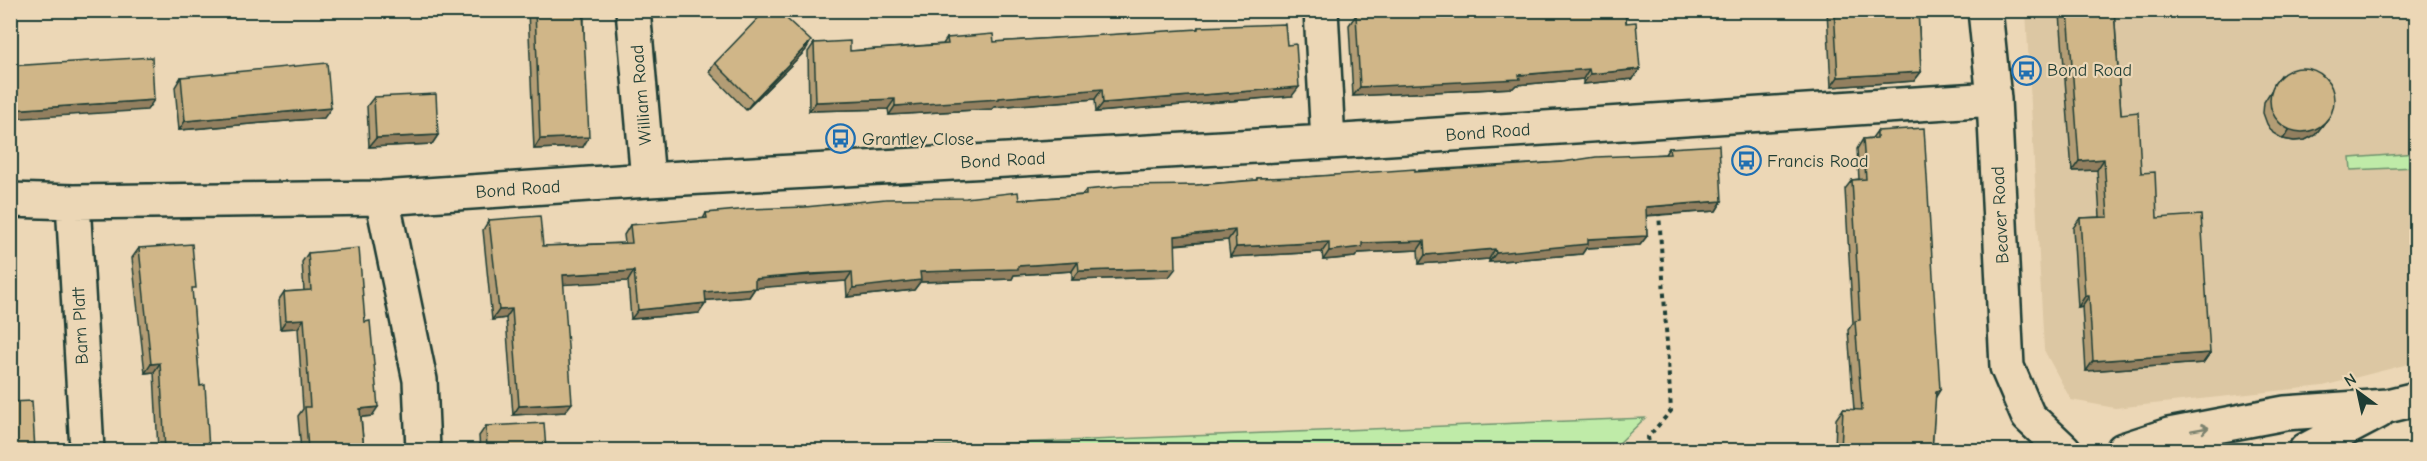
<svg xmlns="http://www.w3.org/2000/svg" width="2427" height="461" viewBox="0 0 2427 461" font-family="'Comic Neue',sans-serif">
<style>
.built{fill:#dcc7a3}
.green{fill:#bfeba8;stroke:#6f946e;stroke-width:1.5}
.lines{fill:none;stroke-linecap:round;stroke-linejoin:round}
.street-casing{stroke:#1f3d34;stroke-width:38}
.secondary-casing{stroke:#1f3d34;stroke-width:38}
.path{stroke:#1f3d34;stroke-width:4;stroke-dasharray:4.5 4.5;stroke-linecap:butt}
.street{stroke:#ecd7b6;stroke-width:33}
.secondary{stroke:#ecd7b6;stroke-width:33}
.wall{fill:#b39d75;stroke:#1f3d34;stroke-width:1.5}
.shaded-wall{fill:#927f5f;stroke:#1f3d34;stroke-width:1.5}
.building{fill:#d0b688;stroke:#1f3d34;stroke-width:1.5}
.oneway{stroke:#7b826e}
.labels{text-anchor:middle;stroke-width:4.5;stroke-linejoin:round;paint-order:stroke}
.poi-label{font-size:18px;fill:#1f3d34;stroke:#ecd7b6;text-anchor:start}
.street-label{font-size:18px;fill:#1f3d34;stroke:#ecd7b6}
</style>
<rect width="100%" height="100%" fill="#ecd7b6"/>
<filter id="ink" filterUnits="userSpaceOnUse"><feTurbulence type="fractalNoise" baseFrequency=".0167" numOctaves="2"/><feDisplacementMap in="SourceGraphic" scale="12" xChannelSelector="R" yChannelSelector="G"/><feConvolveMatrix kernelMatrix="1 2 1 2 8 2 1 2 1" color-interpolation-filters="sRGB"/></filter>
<g filter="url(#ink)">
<path class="built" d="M2026,11H2416V362L2323,386L2115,408L2071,400L2044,350Z"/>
<path class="green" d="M2416,153V167L2351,170L2350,158Z
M1645,418L1612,450H841Z"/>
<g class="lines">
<defs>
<path id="street" d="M633,10L648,180
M1321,10L1328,142
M1985,10L1994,99L2007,367L2028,416L2064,450
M382,198L420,380L423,450
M10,200L73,202L382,198L648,180L1328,142L1994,99
M73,202L87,450"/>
<path id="secondary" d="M2123,450L2169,435L2285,413L2387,406L2416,399
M2306,450L2378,412"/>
</defs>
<use href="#street" class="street-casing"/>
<use href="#secondary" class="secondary-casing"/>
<path class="path" d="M1650,450L1648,437L1671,411L1659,212"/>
<use href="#street" class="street"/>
<use href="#secondary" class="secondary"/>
</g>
<path class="wall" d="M528,10H587L584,17L583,147L534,149Z
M1417,10H1625L1633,79L1583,84V79L1516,85L1513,88L1353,96L1349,25L1356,15L1416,11Z
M1827,10H1918L1921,72L1914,81L1831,87Z
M2038,10H2114L2121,114L2157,218L2210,353L2203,363L2086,371L2082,306L2078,307L2073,228L2080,218L2100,217L2097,170L2072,171L2060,14L2038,15Z
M1198,27L1292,96L1096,112L1095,99L994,107L992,109L889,115L888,109L809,111L808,52L814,43L850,51L943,44L947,38L994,42L1196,30Z
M805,51L746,110L709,72L715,63Z
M2281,75L2329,117L2315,135L2305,140L2294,141L2283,139L2273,133L2267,124L2263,113L2264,102Z
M181,77L324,118L179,130L175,87Z
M374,97L438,135L432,144L369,147L367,106Z
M1877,131L1935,398L1932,450H1835L1836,419L1843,409L1854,410L1848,330L1853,323L1845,189L1852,180L1859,179L1857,149L1863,139L1872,138Z
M1669,148L1722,201L1716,211L1646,216L1647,236L1640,245L1586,248L1582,254L1489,262V259L1419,264L1418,250L1358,253L1355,257L1323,260L1322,252L1230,257L1228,240L1175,245L1169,277L1072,280V271L1014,275L1012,279L920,282L914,290L847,297L846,281L804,283L755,288L749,297L705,300L706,303L699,313L631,319L628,281L563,284L565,412L513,415L506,318L492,320L483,230L489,220L543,246L625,243L624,235L630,225L703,219L706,213L1019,200L1082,195L1086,190L1197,185L1256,180L1257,178L1306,177L1563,162L1665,154Z
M139,248L192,293L200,386L209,450H158L154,372L145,373L132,258Z
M308,253L372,416L361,417L364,450H301L298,416L303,409L298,328L280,329L278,301L284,292L304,291L302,262Z
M486,426L546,450H480L479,436Z"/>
<path class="shaded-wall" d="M2042,10H2063L2060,14L2038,15Z
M811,41L805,51L746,110L753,101Z
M1589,69L1583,79L1516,85L1513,88L1353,96L1360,87L1519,75Z
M1640,69L1633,79L1583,84L1590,74Z
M1921,72L1914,81L1831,87L1838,77Z
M1299,87L1292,96L1096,112L1103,103Z
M1102,89L1095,99L994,107L992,109L889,115L895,106Z
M895,99L888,109L809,111L816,102Z
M154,100L147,110L10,119V110Z
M331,108L324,118L179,130L185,121Z
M2329,117L2315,135L2305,140L2294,141L2283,139L2290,129Z
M438,135L432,144L369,147L376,138Z
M589,137L583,147L534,149L540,139Z
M2104,159L2097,170L2072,171L2079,161Z
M1722,201L1716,211L1639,216L1646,207Z
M1235,230L1228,240L1168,245L1175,236Z
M1647,236L1640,245L1586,248L1582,254L1489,262L1496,253L1588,239Z
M1424,241L1418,250L1358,253L1355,257L1323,260L1329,251L1362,243Z
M1329,242L1322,252L1230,257L1236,247Z
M1495,249L1489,259L1419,264L1425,255Z
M1078,262L1072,271L1014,275L1012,279L920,282L914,290L847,297L853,288L920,272Z
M1176,268L1169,277L1072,280L1079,271Z
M634,271L628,281L556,285L563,275Z
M852,272L846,281L755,288L749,297L698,301L705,292L755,279Z
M2085,296H2089L2082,306L2078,307Z
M706,303L699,313L631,319L638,310Z
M512,309L506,318L492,320L499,310Z
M304,319L298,328L280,329L286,320Z
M2210,353L2203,363L2086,371L2093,361Z
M160,363L154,372L145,373L151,364Z
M1940,390L1934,400L1936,391Z
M572,403L565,412L513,415L519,406Z
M378,407L372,416L354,418L360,409Z"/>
<path class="building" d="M535,10H587L588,11L583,12L589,137L540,139Z
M766,10H777L811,41L753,101L715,63Z
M1417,10H1625L1626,23L1636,22L1640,69L1590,74L1589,69L1519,75L1520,79L1360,87L1356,15L1417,11Z
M1834,10H1918L1921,72L1838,77Z
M2068,10H2114L2121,114L2138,112L2141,173L2155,172L2157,218L2201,215L2210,353L2093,361L2089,296H2085L2080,218L2108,217L2104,159L2079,161Z
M1285,24L1287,45L1296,44L1299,87L1103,103L1102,89L999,98V99L895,106V99L816,102L814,43L850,41V51L948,44L947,38L993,34L994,42L1198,29V27Z
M152,57L154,100L10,110V66Z
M327,63L331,108L185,121L181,77Z
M2270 100a32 32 0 1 1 64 0a32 32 0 1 1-64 0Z
M436,94L438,135L376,138L374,97Z
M1924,128L1940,390L1936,391L1932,450H1841L1843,409L1862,410L1855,321L1860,320L1852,180L1866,179L1863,139L1877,138V131Z
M1719,145L1722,201L1646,207L1647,236L1588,239V244L1496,253L1495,249L1425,255L1424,241L1362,243V247L1329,251V242L1236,247L1235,230L1175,236L1176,268L1079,271L1078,262L1018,266V269L920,272L921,280L853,288L852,272L811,274L755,279V288L705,292L706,303L638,310L634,271L563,275L572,403L519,406L512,309L499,310L489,220L540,216L543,246L632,243L630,225L707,218L706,213L749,209L805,207L886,199L966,198L1018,192L1019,200L1086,195V190L1123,186L1197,185L1257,180V178L1306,177L1415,169V172L1563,162L1596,157L1670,154L1669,148Z
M192,244L196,288H192L200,386L205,385L209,450H165L160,363L151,364L139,248Z
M359,248L365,322L370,321L378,407L360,409L364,450H308L305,407H310L304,319L286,320L284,292L311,290L308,253Z
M32,401L35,450H10V402Z
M544,423L546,450H487L486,426Z"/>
<defs><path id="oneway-shaft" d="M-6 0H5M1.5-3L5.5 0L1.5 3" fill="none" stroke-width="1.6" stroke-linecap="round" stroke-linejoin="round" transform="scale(1.5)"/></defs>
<use class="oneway" href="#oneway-shaft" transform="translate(2200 429) rotate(-10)"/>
</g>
<defs>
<symbol id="bus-ring" viewBox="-11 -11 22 22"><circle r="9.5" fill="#ecd7b6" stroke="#1f6fb2" stroke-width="1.5"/><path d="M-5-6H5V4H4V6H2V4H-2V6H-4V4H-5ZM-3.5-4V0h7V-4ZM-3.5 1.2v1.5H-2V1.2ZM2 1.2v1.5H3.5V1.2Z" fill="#1f6fb2"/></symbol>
</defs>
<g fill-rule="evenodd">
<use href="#bus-ring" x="2010" y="54" width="33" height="33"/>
<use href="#bus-ring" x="824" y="122" width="33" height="33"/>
<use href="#bus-ring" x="1730" y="144" width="33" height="33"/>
</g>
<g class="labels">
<g class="poi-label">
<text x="2047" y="76">Bond Road</text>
<text x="862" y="145">Grantley Close</text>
<text x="1767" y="167">Francis Road</text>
</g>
<g class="street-label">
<text transform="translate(641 95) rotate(-95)" y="6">William Road</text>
<text transform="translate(1488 132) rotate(-4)" y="6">Bond Road</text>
<text transform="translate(1003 160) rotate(-3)" y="6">Bond Road</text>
<text transform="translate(518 189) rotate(-4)" y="6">Bond Road</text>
<text transform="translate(2000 215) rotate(-93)" y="6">Beaver Road</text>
<text transform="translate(80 326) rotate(-93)" y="6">Barn Platt</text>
</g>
</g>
<rect width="2427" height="461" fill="none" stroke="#ecd7b6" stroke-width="36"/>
<rect x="18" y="18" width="2391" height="425" fill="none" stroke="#1f3d34" stroke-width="2" filter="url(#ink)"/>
<g transform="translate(2358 392) rotate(327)" stroke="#ecd7b6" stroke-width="4.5" paint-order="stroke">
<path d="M0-4.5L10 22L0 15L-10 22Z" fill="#1f3d34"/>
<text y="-9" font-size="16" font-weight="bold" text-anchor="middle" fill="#1f3d34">N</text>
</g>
</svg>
